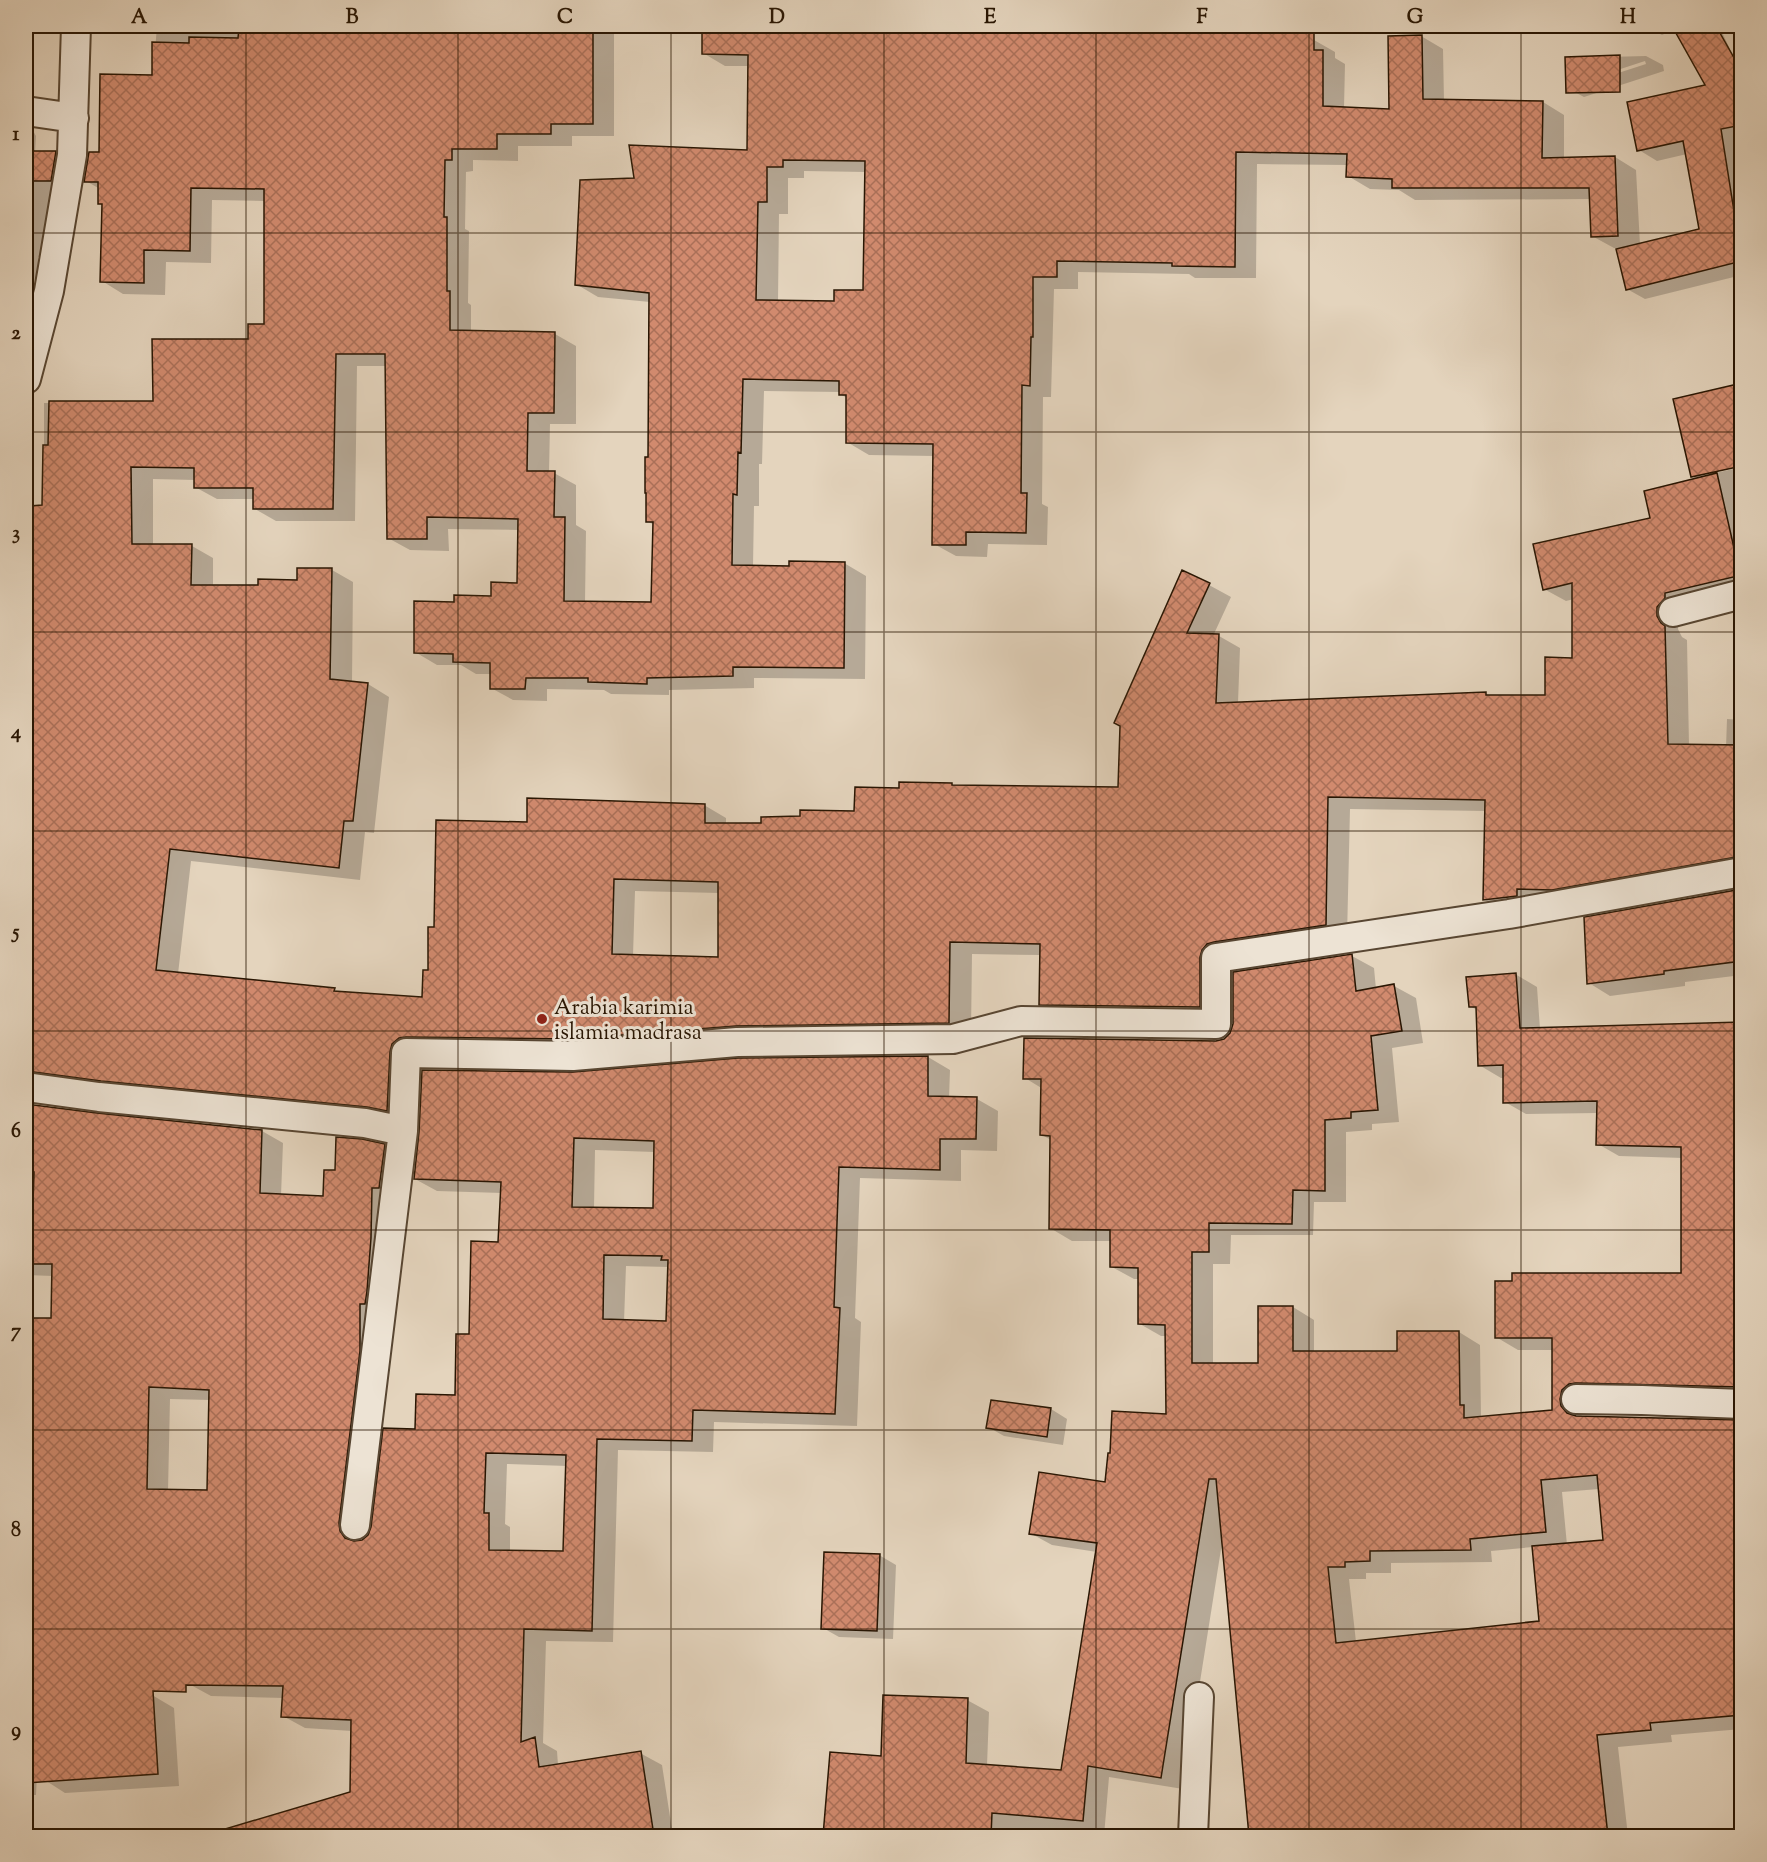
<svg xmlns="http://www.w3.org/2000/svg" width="1767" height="1862" viewBox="0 0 1767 1862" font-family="'Sorts Mill Goudy',serif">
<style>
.shadow{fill:#0003;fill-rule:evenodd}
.building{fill:url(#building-cross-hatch);stroke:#291603;stroke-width:1.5;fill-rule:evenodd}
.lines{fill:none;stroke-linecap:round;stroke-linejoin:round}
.street-casing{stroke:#584632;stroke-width:32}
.street{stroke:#ede3d4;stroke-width:28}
.grid{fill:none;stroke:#291603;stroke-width:1.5;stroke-opacity:0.55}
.poi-dot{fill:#8f2418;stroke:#ede3d4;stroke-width:2}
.labels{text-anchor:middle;stroke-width:6;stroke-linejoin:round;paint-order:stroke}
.poi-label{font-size:22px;fill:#291603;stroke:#ede3d4;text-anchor:start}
.neatline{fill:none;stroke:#291603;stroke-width:2}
.grid-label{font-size:20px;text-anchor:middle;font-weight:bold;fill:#291603}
</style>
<defs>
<pattern id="building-cross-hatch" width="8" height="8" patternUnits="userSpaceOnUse" patternTransform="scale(1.5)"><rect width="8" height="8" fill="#d18a6e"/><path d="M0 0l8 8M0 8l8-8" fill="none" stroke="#aa7058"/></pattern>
</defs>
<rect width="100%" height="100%" fill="#e4d4bd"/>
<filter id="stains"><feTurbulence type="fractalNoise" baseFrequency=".00333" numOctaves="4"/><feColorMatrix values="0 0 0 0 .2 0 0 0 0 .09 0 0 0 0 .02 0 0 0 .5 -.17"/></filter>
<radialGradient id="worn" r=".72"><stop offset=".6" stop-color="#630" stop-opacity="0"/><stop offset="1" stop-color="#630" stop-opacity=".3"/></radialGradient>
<path class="shadow" d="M157,26H614V136H572V146H518V161L473,160V171L466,172L465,229L469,231L468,303L471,305V332L555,334L576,346V424H550L549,473H554L576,485V525L586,531L585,603L653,604L654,525L647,521L650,458V302L598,297L576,284L635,179L748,152L749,66H725L703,53L704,26H1336L1298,40H1314L1335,52V58L1345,64L1344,108L1391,110L1421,36L1443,49L1444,101L1543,102L1564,115V159L1615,157L1636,170L1640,245L1700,230L1687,154L1657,161L1639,150L1742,85V138L1739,139L1742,157V275L1645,299L1627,289L1618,248H1614L1592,236L1591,199L1415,200L1399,190L1370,189L1348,176V165L1257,164L1256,278H1195L1189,274L1078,272V289H1054L1051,397H1043L1042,504L1048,507L1047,545L988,544L987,557L956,556L934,544V456L869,455L847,442V398L840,394V392L764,391L762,464H759V506H754L753,567L790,568L844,563L866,576L865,679L754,678V688L669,690V695L611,694L604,690L547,689V701L513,700L491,688L492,674H476L461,665H437L415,652L455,603L492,597L519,584V530L448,529L449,551L410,550L388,538L386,366H357L355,521H276L255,509V499H217L195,487V480L153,479V545L192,546L213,558V587H260L298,582L332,570L353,582L352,682L368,684L389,697L374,833L365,832L360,880L191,861L178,974L334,989L341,993L424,998L435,929L528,823L704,805L726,818V824H762L801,818L856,812L901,789V784H952L956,787L1119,788L1122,726L1209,585L1231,597L1213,636H1219L1240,648L1238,703L1485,693L1491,697H1547L1573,659L1574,599L1566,601L1544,589L1652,520L1697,480L1692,476L1711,471V474L1742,467V485L1738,486L1742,502V592L1679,620L1678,629L1682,637L1687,640L1689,746L1726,747L1727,719L1742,720V871L1506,912L1485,900L1486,811L1350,809L1347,937L1229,956L1221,1019L1062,1016L1040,1004L1041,955L972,954L971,1034L421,1050L409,1122L31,1097L32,1106L262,1131L283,1143L281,1196L325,1197L336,1171L384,1145L406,1158L360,1536L361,1542L369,1536L417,1430L456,1396L470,1335L500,1244L502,1193L437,1191L415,1179L573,1074L928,1057L950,1070L949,1098L977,1099L998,1111L997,1151L961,1150V1181L860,1178L855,1318L861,1322L857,1426L714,1422L713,1452L618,1450L613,1642L546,1641L543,1743L557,1751L558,1765L640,1753L662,1765L673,1836H203L352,1793V1731L305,1728L283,1716L284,1698L211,1696L189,1684V1662L26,1661V1320H52L53,1276L26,1275V507H44V403H154L249,341L265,326V201L212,200L211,263L166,262L165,295L123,294L102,281L103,205L100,203V189L86,181L100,154L153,76ZM804,171L866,172L865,291L836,302H778L779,214H788V178H804ZM635,891L719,893V959L633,956ZM595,1150L655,1152L654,1209L594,1208ZM626,1266L669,1267L668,1323L624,1322ZM170,1399L210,1400L208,1492L168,1491ZM507,1464L567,1466L565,1553L510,1552V1527L505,1524Z
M1646,26H1719L1730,49L1703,58L1675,29L1662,35Z
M26,29L28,30L29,127L32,129L36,136L35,152L55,153L77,165L52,257H38V277H35L30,311L26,310Z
M1646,56L1663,65L1664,71L1584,97L1567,88V58ZM1645,61L1646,64L1581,85V82Z
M1742,890V975L1685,982V986L1610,996L1589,983Z
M1352,956L1374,968L1376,989L1394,986L1416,998L1423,1043L1392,1048L1399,1122L1372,1124V1130L1346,1132V1202H1314L1313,1235H1231L1230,1264H1213V1364H1260L1293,1307L1314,1320V1353L1398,1352L1459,1332L1480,1345L1481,1417L1553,1412L1554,1350H1518L1496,1337L1683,1274V1158L1619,1156L1598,1144V1113L1526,1114L1505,1102V1078H1501L1479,1065L1477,1010L1470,1006L1515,974L1537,987L1540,1029L1742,1023V1398L1581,1412L1582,1417L1742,1422V1729L1671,1735L1672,1742L1618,1747L1628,1836H1250L1222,1543L1183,1789L1109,1777L1104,1836H820V1833H825L883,1758L967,1700L989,1712L987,1766L1062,1772L1097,1552L1052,1545L1030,1533L1107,1484L1168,1415L1167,1336H1161L1140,1324V1279H1134L1112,1267L1111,1241H1072L1050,1228L1051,1140L1042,1135L1043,1089L1025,1078L1224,1040L1231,1034L1234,1024V974ZM1599,1489L1604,1541L1567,1545L1562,1492ZM1533,1547L1540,1622L1356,1642L1349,1579H1366V1573H1391V1563L1492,1562L1491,1551Z
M1051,1409L1067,1419L1063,1445L1004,1436L988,1427Z
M879,1555L896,1565L893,1639L839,1637L823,1628Z
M152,1695L174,1708L179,1786L65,1793L37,1775L36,1795H29L30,1836H26V1704Z"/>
<path class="building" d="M315,26H593V124H551V134H497V149H452V160H445L444,217H447V291H450V330L555,332L554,413H528L527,471H555L554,517H565L564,601L651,602L653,522H646V493H645V457H648L649,293L575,285L580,180L634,178L629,145L747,150L748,55L702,54V26H1314V50H1323V106L1389,109L1388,36L1422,35L1423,99L1543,101L1542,158L1615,156L1618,236L1591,237L1589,188H1392V179L1346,177L1347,154L1236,152L1235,267L1172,266V263L1057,261V277H1033V337H1031L1030,386L1022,385L1021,493H1027L1026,533L966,532V545H932L933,444L846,443V395H839V381L743,379L741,453L738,452L737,495L733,494L732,565L789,566V561L845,562L844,668L733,667V676L647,678V684L588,682V678H526L525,689H490V663L453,662V654L414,653V601L454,602V595L491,596V582L517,583L518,519L427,517V539H387L385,354H336L333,509H253V488H194V468L131,467L132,544H192L191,585H258V579L297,580V568H332L330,679L368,683L353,821H344L339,868L170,849L156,970L335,988L334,991L422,997L423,970H428V927H434L436,820L527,822V798L705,804V823H761V817L800,816V810L854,811L855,787L899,788V782L952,783V785L1118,787L1120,726L1114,723L1182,570L1210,583L1187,633L1219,634L1216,703L1486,692V695H1545V657L1572,658V583L1543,590L1533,544L1650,518L1644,491L1717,473L1734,548L1742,546V575L1665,593V598L1657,607V616L1661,623L1665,626L1668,744L1742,745V856L1552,890L1517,889V896L1483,900L1485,800L1328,797L1326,925L1214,942L1207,944L1202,950L1200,957V1007L1039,1005L1040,944L950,942L949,1023L736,1026L572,1039L406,1037L399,1038L392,1044L390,1052L387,1111L367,1107L101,1081L26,1071V543L30,544V506L42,505L43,445H48L49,401H153L152,339H248V324H264V189L191,188L190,251L144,250V283L100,282L102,204H98V182H84L89,152H99L100,74L152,75V42L189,43V37L238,38L239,28L315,29ZM783,160L865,161L863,290H834V301L756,300L758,202H767V167H783ZM614,879L718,882V957L612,954Z
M1672,26H1716L1742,72V125L1721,129L1734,211L1742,209V261L1626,290L1616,249L1699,229L1683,141L1637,151L1627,102L1705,85Z
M1620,55V92L1566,93L1565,57Z
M26,151H56L51,181H26Z
M1742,383V466L1691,477L1673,399Z
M1742,889V961L1664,971V974L1587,984L1584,917Z
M1352,954L1356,991L1394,984L1402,1031L1371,1036L1378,1110L1351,1112V1118L1325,1120V1191L1293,1190L1292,1224L1209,1223V1252H1192V1363H1258V1306H1293V1351H1397V1331H1459L1460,1405H1464V1418L1552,1410V1338H1495V1281H1512V1273H1681V1147L1596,1145L1597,1101L1503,1103V1065L1478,1066L1476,1007H1469L1466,977L1516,973L1520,1028L1742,1022V1387L1576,1383L1569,1384L1562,1390L1560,1399L1561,1406L1567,1413L1576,1416L1742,1420V1715L1650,1723L1651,1730L1597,1735L1608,1836H1249L1216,1479H1209L1161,1778L1088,1766L1083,1821L992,1813L991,1836H823L830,1752L881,1756L883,1695L968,1698L966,1763L1061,1770L1097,1543L1029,1534L1039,1472L1105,1482L1108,1453H1110L1112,1411L1166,1414L1165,1325L1138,1324V1268L1110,1267V1230L1049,1229L1050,1136L1040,1135L1041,1079H1023L1024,1038L1216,1041L1224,1039L1230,1033L1233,1024V972ZM1597,1475L1603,1540L1532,1546L1539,1621L1336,1643L1328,1567H1345V1562L1370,1561V1551L1471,1550L1470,1539L1546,1532L1541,1480Z
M928,1056V1096L977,1097L976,1139H940V1170L839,1167L834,1307L840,1308L835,1414L693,1410L692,1441L597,1439L592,1631L524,1629L521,1742L535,1737L539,1767L641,1751L654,1836H226L225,1829L350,1792L351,1720L281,1717L283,1686L186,1685V1692L153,1691L158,1774L26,1783V1702H31V1641H26V1318H51L52,1264H31L34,1172H26V1104L97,1113L262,1130L260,1193L323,1196L324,1170H335L336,1137L362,1139L385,1144L379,1188H372L371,1238L367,1291L365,1304H360V1351L339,1523L340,1531L345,1538L354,1541L362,1540L368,1535L371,1527L383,1428L415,1429L416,1394L455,1395L456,1334H469L471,1241L498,1242L501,1182L414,1179L419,1132L422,1070L573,1072L738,1058ZM574,1138L654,1141L653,1208L572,1207ZM604,1255L662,1256L661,1260H668L666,1321L603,1319ZM149,1387L209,1390L207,1490L147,1489ZM486,1453L566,1455L563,1551L489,1550V1513H484Z
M991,1400L1051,1408L1047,1437L986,1428Z
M824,1552L880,1554L877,1631L821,1629Z"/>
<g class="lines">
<defs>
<path id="street" d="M26,111L74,118
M26,379L49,291L72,155L76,26
M1673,612L1742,594
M26,1087L99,1097L365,1123L403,1131L355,1525
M403,1131L406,1053L573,1056L737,1042L953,1039L1021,1021L1216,1024V958L1509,914L1742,872
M1576,1399L1642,1400L1742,1404
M1193,1836L1199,1697"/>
</defs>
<use href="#street" class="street-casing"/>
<use href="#street" class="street"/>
</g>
<path class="grid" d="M246,26V1836M458,26V1836M671,26V1836M884,26V1836M1096,26V1836M1309,26V1836M1521,26V1836M26,233H1742M26,432H1742M26,632H1742M26,831H1742M26,1031H1742M26,1230H1742M26,1430H1742M26,1629H1742"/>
<circle class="poi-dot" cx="542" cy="1019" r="6"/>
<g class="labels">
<g class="poi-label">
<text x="554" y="1014">Arabia karimia<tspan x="554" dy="25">islamia madrasa</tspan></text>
</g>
</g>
<rect width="1767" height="1862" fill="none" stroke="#e4d4bd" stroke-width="66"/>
<rect x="33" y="33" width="1701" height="1796" class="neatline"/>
<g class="grid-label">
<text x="139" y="23">A</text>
<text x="352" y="23">B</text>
<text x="565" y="23">C</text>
<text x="777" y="23">D</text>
<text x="990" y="23">E</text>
<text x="1202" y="23">F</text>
<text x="1415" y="23">G</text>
<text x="1628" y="23">H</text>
<text x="16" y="140">1</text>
<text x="16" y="339">2</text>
<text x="16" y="539">3</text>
<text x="16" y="738">4</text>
<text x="16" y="938">5</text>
<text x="16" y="1137">6</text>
<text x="16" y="1337">7</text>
<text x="16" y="1536">8</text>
<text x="16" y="1736">9</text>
</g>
<rect width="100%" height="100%" filter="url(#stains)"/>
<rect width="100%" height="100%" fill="url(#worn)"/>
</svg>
